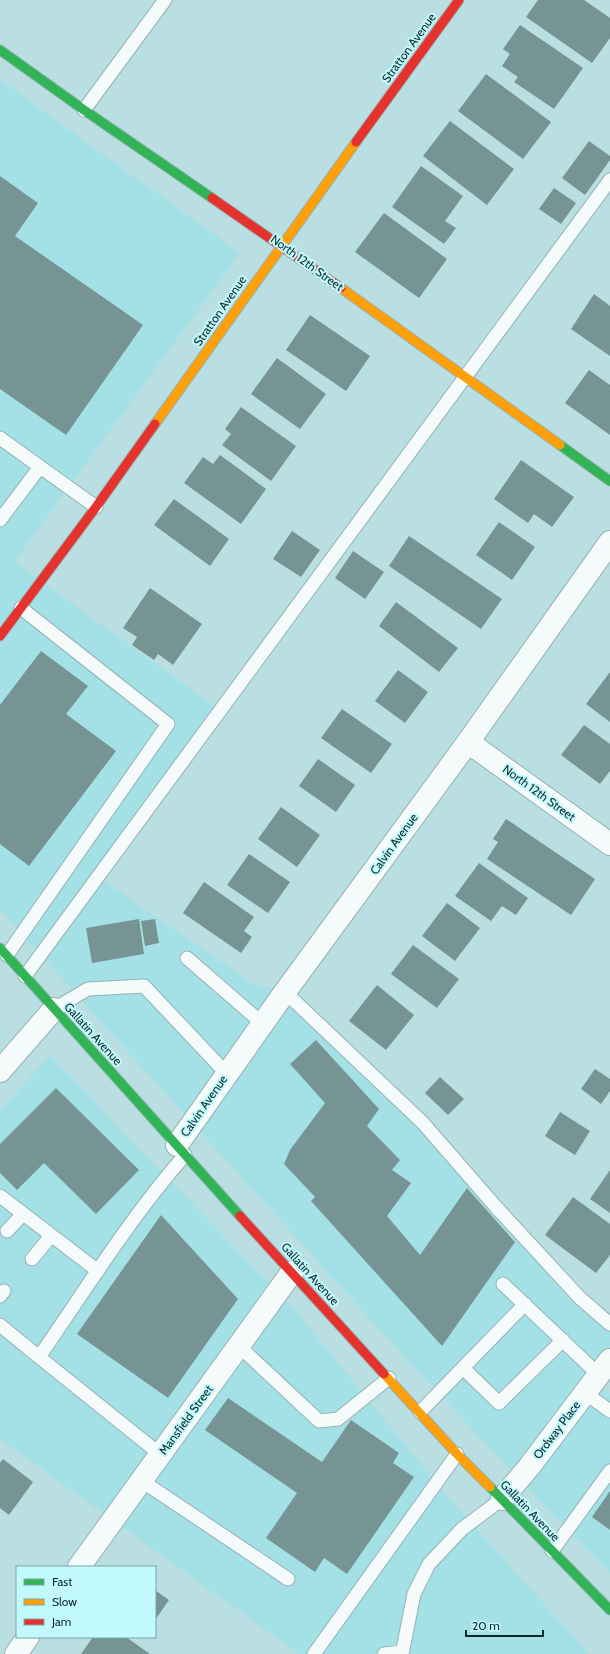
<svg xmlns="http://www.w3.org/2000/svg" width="610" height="1654" viewBox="0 0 610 1654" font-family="Cabin,sans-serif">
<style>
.built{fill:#a4e1e6}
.building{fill:#769493}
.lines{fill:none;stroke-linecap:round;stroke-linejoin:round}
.lane-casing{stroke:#94b2b4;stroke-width:15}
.street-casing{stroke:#94b2b4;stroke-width:24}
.fast-casing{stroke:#94b2b4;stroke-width:11}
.slow-casing{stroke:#94b2b4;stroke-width:11}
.jam-casing{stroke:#94b2b4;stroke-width:11}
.lane{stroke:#f5fafb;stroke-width:13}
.street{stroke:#f5fafb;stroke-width:22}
.fast{stroke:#30b455;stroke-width:9}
.slow{stroke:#ff9f0a;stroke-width:9}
.jam{stroke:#e5322d;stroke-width:9}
.labels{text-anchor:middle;stroke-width:4;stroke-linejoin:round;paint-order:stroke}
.street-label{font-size:12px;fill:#0c2a2c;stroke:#c2f9fd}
</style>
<rect width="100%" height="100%" fill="#badfe2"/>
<path class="built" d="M0,80L240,253L14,562L216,707L97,876L253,984L285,992L423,1123L610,1324V1360L594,1382L610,1394V1573L502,1461L377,1327L0,910Z
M50,1056L294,1309L448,1497L589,1654H299L0,1439V1110Z"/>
<path class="building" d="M538,0H584L610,18V38L592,63L526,17Z
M520,25L583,68L554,109L514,82L518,77L502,66L510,54L503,49Z
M486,74L551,122L523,159L458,111Z
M450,121L514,169L487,205L423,156Z
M589,141L610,156V160L585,195L562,178Z
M421,166L463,196L445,221L456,228L444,244L392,207Z
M0,176L38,203L15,236L143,325L66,435L0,389Z
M554,188L576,203L561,224L539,209Z
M384,213L447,259L419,298L355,252Z
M594,294L610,306V356L571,329Z
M310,315L370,356L346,391L286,350Z
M277,358L326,394L300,429L251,394Z
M589,370L610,385V435L565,403Z
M241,407L296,446L271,481L222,445L231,434L225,429Z
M220,455L266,489L241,524L184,483L203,457L213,464Z
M521,460L574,497L552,527L534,514L528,523L494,499Z
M174,499L229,539L210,566L154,525Z
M499,522L535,547L512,580L476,555Z
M292,531L320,550L301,577L273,559Z
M409,536L502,599L481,629L389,566Z
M353,551L384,572L365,599L335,578Z
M150,588L202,624L173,665L158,654L154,660L132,645L137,637L123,628Z
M396,602L458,648L439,672L379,626Z
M41,651L88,686L66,714L116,751L29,866L0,844V705Z
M398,670L428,692L405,723L375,701Z
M610,672V722L586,704Z
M342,709L392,744L371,773L321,738Z
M584,725L610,744V771L600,784L561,755Z
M318,759L355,785L336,812L299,786Z
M281,807L320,835L297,867L258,839Z
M506,819L595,879L571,915L487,859L498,842L493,839Z
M249,854L290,882L268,913L227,885Z
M479,863L528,898L516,915L502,906L491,921L455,896Z
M204,882L254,917L244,931L252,937L241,953L183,913Z
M447,903L480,928L455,961L422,936Z
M139,919L144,954L92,963L86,928Z
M155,919L159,943L145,946L141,921Z
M413,945L459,979L437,1008L391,974Z
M377,985L414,1015L386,1050L349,1021Z
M316,1040L379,1109L367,1126L400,1160L392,1170L411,1183L387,1216L420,1255L467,1188L515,1242L442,1346L311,1201L315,1197L284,1164L290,1150L325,1103L290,1064Z
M595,1069L610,1079V1091L601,1104L581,1089Z
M440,1077L464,1099L448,1115L425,1093Z
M56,1088L139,1170L96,1214L44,1163L17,1190L0,1173V1144Z
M560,1112L590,1131L575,1155L545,1136Z
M610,1170V1213L590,1199Z
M573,1197L610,1224V1255L596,1273L545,1235Z
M161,1215L238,1299L168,1398L77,1334Z
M228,1398L322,1462L351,1420L399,1453L393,1463L414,1477L347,1574L324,1558L315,1572L266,1538L297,1493L205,1430Z
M3,1459L33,1482L9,1515L0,1508V1463Z
M610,1491V1530L592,1517Z
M155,1590L169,1600L155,1620Z
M93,1637H126L150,1654H81Z"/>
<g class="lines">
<defs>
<path id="lane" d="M84,110L165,0
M0,438L96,507
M0,520L40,467
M7,955L168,724L21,608
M187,958L263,1024
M25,976L610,180
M285,992L423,1123L496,1207L580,1298L610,1324
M54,1009L88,989L144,986L227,1074
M0,1196L98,1271
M7,1231L23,1214
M32,1259L51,1236
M503,1284L599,1375
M0,1296L4,1291
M0,1325L39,1357
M239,1346L319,1421L338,1419L389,1378
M463,1368L499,1403L563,1340
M585,1393L610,1411
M420,1412L525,1304
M161,1455L39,1357C86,1289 130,1218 185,1155
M142,1481L288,1579
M552,1551L610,1471
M314,1654L457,1454
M384,1654L402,1652
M402,1654L414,1594L429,1564L462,1529L502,1499"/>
<path id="street" d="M468,742L610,844
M0,1071L54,1009
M177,1145L285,992L468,742L610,542
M502,1499L529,1467L610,1360
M79,1567L292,1272
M16,1654L28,1637"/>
<path id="fast" d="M0,50L84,110L212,198
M560,445L610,481
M0,948L240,1216
M490,1487L610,1610"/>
<path id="slow" d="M341,288L560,445
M155,424L356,142
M384,1374L457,1454L490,1487"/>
<path id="jam" d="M356,142L459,0
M212,198L341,288
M0,636L96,507L155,424
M240,1216L384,1374"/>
</defs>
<use href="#lane" class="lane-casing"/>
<use href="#street" class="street-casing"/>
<use href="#fast" class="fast-casing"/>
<use href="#slow" class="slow-casing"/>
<use href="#jam" class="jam-casing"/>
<use href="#lane" class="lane"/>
<use href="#street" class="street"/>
<use href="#fast" class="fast"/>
<use href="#slow" class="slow"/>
<use href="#jam" class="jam"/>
</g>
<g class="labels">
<g class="street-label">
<text transform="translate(409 48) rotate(-54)" y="4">Stratton Avenue</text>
<text transform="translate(307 263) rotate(36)" y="4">North 12th Street</text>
<text transform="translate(220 311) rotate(-55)" y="4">Stratton Avenue</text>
<text transform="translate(539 793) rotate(36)" y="4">North 12th Street</text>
<text transform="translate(394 844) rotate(-54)" y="4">Calvin Avenue</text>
<text transform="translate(93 1034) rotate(48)" y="4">Gallatin Avenue</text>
<text transform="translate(204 1106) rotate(-55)" y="4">Calvin Avenue</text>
<text transform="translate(310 1274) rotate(48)" y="4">Gallatin Avenue</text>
<text transform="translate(186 1420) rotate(-54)" y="4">Mansfield Street</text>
<text transform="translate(557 1430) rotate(-53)" y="4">Ordway Place</text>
<text transform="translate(530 1511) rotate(46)" y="4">Gallatin Avenue</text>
</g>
</g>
<rect x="16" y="1566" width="140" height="72" fill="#c2f9fd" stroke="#79a6a9"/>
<rect x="24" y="1579" width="20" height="6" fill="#30b455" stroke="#79a6a9"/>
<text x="52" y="1586" font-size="12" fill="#0c2a2c">Fast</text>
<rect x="24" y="1599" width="20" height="6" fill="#ff9f0a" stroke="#79a6a9"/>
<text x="52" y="1606" font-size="12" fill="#0c2a2c">Slow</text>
<rect x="24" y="1619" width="20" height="6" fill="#e5322d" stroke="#79a6a9"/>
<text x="52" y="1626" font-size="12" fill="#0c2a2c">Jam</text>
<path d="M466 1630v6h77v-6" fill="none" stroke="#0c2a2c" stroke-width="2"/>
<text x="472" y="1630" font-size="12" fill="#0c2a2c" stroke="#c2f9fd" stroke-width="3" paint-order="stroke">20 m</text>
</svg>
